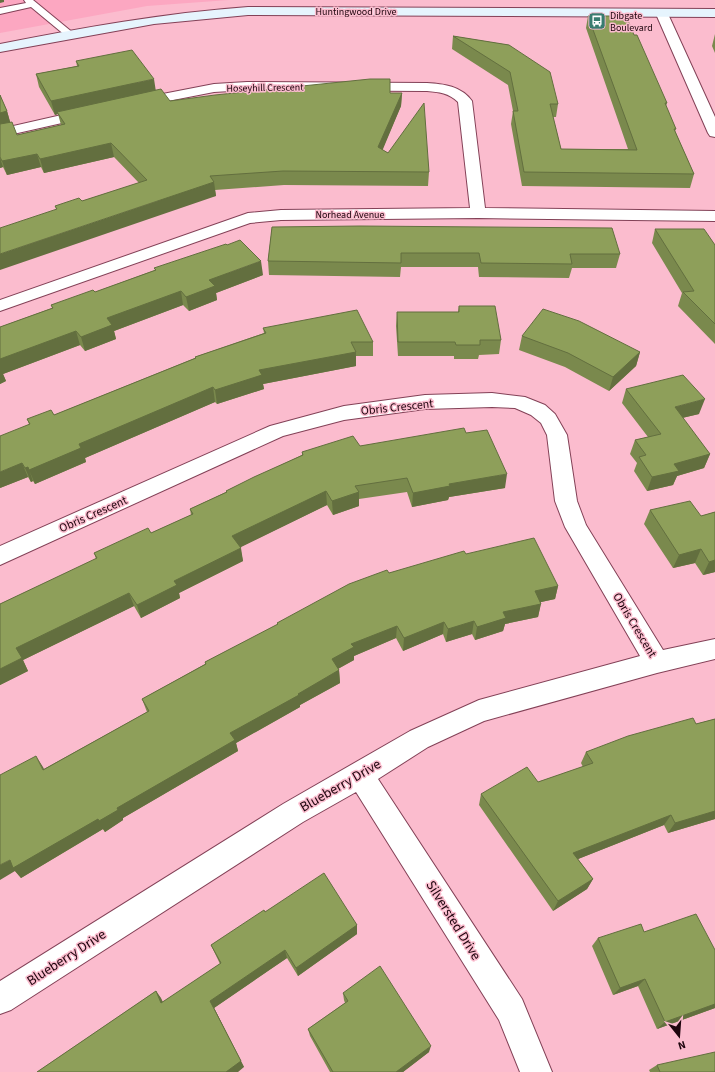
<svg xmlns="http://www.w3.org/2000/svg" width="715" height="1072" viewBox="0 0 715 1072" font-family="'Source Sans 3',sans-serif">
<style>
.built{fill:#fca7c1}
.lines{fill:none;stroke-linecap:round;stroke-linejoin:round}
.lane-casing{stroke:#834157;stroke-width:2}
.street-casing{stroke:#834157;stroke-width:2}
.secondary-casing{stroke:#834157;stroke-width:2}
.lane{fill:#fff;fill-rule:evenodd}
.street{fill:#fff;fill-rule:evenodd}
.secondary{fill:#e6f4fd;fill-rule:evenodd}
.wall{fill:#7a894d}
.shaded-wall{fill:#636f3f}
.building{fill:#8e9f5a;stroke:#636f3f}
.labels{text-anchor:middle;stroke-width:3;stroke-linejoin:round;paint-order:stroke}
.far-street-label{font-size:10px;fill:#1e050e;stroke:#fbbcce}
.far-poi-label{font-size:10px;fill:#1e050e;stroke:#fbbcce;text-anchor:start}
.street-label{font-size:12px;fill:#1e050e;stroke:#fbbcce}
.near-street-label{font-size:14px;fill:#1e050e;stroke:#fbbcce}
</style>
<rect width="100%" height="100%" fill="#fbbcce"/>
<path class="built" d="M0,0H229L147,6L0,33Z"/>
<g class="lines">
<defs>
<path id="lane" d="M24,0H33L72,32L74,34L72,36H66L31,7L0,14V8L26,3Z"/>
<path id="street" d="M662,10L666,11L668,14L715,117V137L710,136L708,133L656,14L658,11Z
M247,82L427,83C444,84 461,86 472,101L485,208L715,211V221L478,218L281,220L250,223L0,311V300L248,213L281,210L470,208L458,102C449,93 439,92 427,91L247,90L214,92L137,107L132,106L130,103L132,100L137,99L214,84Z
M88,109L93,110L95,113L93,116L0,137V129Z
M492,393L525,397L545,405L555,414L567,435L577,501L586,525L663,650L715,639V659L657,673L484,721L428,747L378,779L522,999L552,1072H520L499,1020L356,792L303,822L11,1010L0,1014V981L283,804L410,731L479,700L640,656L565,527L555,501L547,435L541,423L531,415L515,408L492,407L425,409L344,420L283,436L0,565V546L270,426L344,406L425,395Z"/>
<path id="secondary" d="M248,7L715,9V17L248,15L154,24L0,52V44C82,28 164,13 248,7Z"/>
</defs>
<use href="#lane" class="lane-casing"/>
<use href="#street" class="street-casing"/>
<use href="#secondary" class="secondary-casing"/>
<use href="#lane" class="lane"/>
<use href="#street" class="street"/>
<use href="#secondary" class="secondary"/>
</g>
<path class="wall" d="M588,16L634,35L667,103L666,106L676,129L675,131L694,174L690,188L522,186L511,124L513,111L508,85L452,49L453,36L509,45L558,104L556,117H553L561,149H628L586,28Z
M715,34V53L712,46Z
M76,61L156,90L170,101L402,93L401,106L382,150L429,172L428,186L284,185L215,190L216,196L56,209L55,206L82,201L139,183L114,157L44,173L41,167L7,175L3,167L0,168V95L7,111L10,122L17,135L61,125L58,114L55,115L39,87L36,74L77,66Z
M272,227L620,254L616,268H572L569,278L479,277L478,267H401L400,277L269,275L268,261Z
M655,229L715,245V344L678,306L682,293L652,243Z
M154,268L263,275L216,293L217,300L189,311L183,305L114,331L116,339L85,351L80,345L3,374L6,381L0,384V327L52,308L51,305L95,292L155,270Z
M459,306L501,340L499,354L479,355L478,359H454V356H398L396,326L397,312H458Z
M263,328L373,342V356H356V366L263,384L264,389L217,404L215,402L85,458L86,462L35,484L33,481L31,482L28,477L0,488L29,424L27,419L54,415L195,358V357L264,333Z
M522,336L640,352L636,366L609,391L565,367L519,350Z
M626,389L699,414L682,418L710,454L704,468L677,476L673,485L647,491L634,471L637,463L630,454L635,440L648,437L622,403Z
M466,433L505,488L449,497L448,500L412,507L407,492L359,499V506L333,515L327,505L240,547L243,561L179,593L180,598L141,618L134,606L23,660L28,671L0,685V604L96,559L94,553L151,533L191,515L190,509L226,492V491L302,455V452L360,446Z
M650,510L701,516L715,512V572L703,575L695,563L673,568L644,524Z
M466,554L558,586L555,599L541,602L538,617L505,624L503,631L475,640L472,634L446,642L443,634L403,651L396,638L354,656V660L338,669L339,670L340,683L300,705V707L236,743L238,751L123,818V820L105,832L103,829L21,878L15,871L44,769L147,712L142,699L205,664V662L277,625V623L389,573Z
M715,719V819L668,833L664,825L578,859L593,879L587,889L553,911L479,805L481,794L538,782L583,767L581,763L586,752Z
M265,912L357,925V934L298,976L287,958L214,1008L244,1067L37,1072L156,991L163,1002L220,964L211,945Z
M644,932L715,950V1008L657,1029L638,986L613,995L592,946L598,938Z
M343,993L429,1052L403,1072H330L310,1036L308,1029L345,1003L344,1000Z
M657,1065L715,1072H650L649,1070Z"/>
<path class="shaded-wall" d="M0,0H4V2L0,3Z
M154,79L156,92L57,112L58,114L55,115L51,101Z
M402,93L401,106L378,161V147Z
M7,111L11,125L0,128V113Z
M111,143L114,157L44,173L40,159Z
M37,154L41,167L7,175L2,161Z
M0,158L3,167L0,168Z
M214,182L216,196L0,270V254Z
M261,261L263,275L216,293L217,300L189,311L186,297L209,280Z
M181,291L183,305L114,331L116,339L85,351L81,337L107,318Z
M76,331L80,345L3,374L6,381L0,384V359Z
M356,352V366L263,384L264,389L217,404L215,390L259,370Z
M640,352L636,366L609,391L613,377Z
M213,387L215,402L85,458L86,462L35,484L29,470L79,444Z
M705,399L699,414L669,421L675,407Z
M710,454L704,468L677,476L673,485L647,491L652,477L674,464Z
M22,463L28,477L0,488V472Z
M28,467L33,481L31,482L25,468Z
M507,474L505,488L449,497L448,500L412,507L413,493L449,484Z
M326,491L327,505L235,550L232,536Z
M359,492V506L333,515L332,501Z
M241,548L243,561L179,593L180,598L141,618L137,605L174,581Z
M701,549L695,563L673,568L679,555Z
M715,560V572L703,575L709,562Z
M558,586L555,599L532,604L535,591Z
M129,593L134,606L23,660L16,648Z
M541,604L538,617L505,624L503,631L475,640L477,627L503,612Z
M474,621L472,634L446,642L448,629Z
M444,622L443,634L403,651L404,638Z
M397,626L396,638L354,656V660L332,672V659L351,644Z
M22,658L28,671L0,685V669Z
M339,670L340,683L300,705V707L236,743L238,751L123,818V820L105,832L103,829L21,878L15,871L0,880V865L10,860L117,808L230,733Z
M36,756L43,767L50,781L43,770Z
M715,811V819L668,833L675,823Z
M671,815L664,825L568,863L573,853Z
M593,879L587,889L553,911L558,901Z
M357,925V934L298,976L296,968Z
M285,950L287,958L214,1008L244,1067L238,1072H226L210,1001Z
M645,979L638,986L613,995L620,988Z
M156,991L161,998L166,1010L161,1003Z
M715,1004V1008L657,1029L665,1022Z
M431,1046L429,1052L403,1072H396Z"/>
<path class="building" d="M588,16H626L634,35H637L667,103H665L676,129H674L694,174L524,172L513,111H518L510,72L453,36L509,45L550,72L558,104H550L561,149L637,150Z
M132,50L154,79L51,101L36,74L79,66L76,61Z
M370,79H390V93H402L378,147L388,153L424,103L429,172L283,171L210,176L214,182L0,254V228L57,209L55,206L79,198L82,201L147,180L111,143L40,159L37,154L2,161L0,157V124L12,122L17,135L65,124L57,112L161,89L170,101L215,95Z
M0,95L7,111L0,113Z
M360,226L612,228L620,254H570L572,264L481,263L479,253H401V263L268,261L272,227Z
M655,229H704L715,245V324L683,292L694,291Z
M240,240L261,261L209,280L215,286L186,297L181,291L107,318L112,325L81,337L76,331L0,359V327L53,308L51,305L93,290L95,292L156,270L154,268L226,244L227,245Z
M459,306H495L501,340H480V345H456L455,342H398L397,312H459Z
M543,309L579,321L640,352L613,377L568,353L522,336Z
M357,310L373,342H351L356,352L259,370L262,375L215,390L213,387L79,444L81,448L29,470L28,467L25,468L22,463L0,472V436L30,424L27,419L51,410L54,415L196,358L195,357L266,333L263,328Z
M683,375L705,399L675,407L710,454L674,464L679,471L652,477L639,457L646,455L635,440L661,434L626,389Z
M464,428L466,433L487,430L507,474L449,484L450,486L413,493L407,478L355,486L359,492L332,501L326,491L232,536L241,548L174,581L177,585L137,605L129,593L16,648L22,658L0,669V604L97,558L94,553L148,528L151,533L193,514L190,509L227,492L226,491L254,477L303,455L302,452L353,436L360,446Z
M690,501L701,516L715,512V560L709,562L701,549L679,555L650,510Z
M534,538L558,586L535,591L541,604L503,612L506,618L477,627L474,621L448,629L444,622L404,638L397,626L351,644L354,647L332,659L339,670L298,694L299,695L230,733L235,740L117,808L118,810L99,821L98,819L13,868L10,860L0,865V775L36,756L43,770L149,711L142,699L206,664L205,662L278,624L277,623L349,584L387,570L389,573L464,551L466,554Z
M693,718L696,724L715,719V811L675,823L671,815L573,853L593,879L558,901L481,794L527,767L538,782L593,763L586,752L628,736Z
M324,873L357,925L296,968L285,950L210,1001L241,1061L226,1072H37L156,991L161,1003L221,963L211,945L264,910L265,912Z
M696,914L715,950V1004L665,1022L645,979L620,988L598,938L641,924L644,932Z
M380,966L431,1046L396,1072H333L308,1029L348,1001L343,993Z
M715,1052V1072H660L657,1065Z"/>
<defs>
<symbol id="bus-square" viewBox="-11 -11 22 22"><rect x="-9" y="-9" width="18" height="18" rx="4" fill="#387c6f" stroke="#fbbcce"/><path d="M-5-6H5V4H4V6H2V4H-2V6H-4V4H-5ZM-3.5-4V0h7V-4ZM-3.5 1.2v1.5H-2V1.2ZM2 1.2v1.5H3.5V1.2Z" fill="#fff"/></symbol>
</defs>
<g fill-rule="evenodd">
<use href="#bus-square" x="587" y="11" width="20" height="20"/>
</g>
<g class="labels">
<g class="far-street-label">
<text x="356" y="15">Huntingwood Drive</text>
<text transform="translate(265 87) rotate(-1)" y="4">Hoseyhill Crescent</text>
<text x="350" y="218">Norhead Avenue</text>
</g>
<g class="far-poi-label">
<text x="610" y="19">Dibgate<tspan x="610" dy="12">Boulevard</tspan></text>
</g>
<g class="street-label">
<text transform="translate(397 407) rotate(-6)" y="4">Obris Crescent</text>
<text transform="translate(93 514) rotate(-24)" y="4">Obris Crescent</text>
<text transform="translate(635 625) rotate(59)" y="4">Obris Crescent</text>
</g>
<g class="near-street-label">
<text transform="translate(340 785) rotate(-30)" y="5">Blueberry Drive</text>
<text transform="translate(454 920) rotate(58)" y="5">Silversted Drive</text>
<text transform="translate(66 957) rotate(-33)" y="5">Blueberry Drive</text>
</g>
</g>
<g transform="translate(679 1036) rotate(163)" stroke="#fbbcce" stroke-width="3" paint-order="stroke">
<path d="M0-3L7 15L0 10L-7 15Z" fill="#1e050e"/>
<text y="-6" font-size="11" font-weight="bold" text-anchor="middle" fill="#1e050e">N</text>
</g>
</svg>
